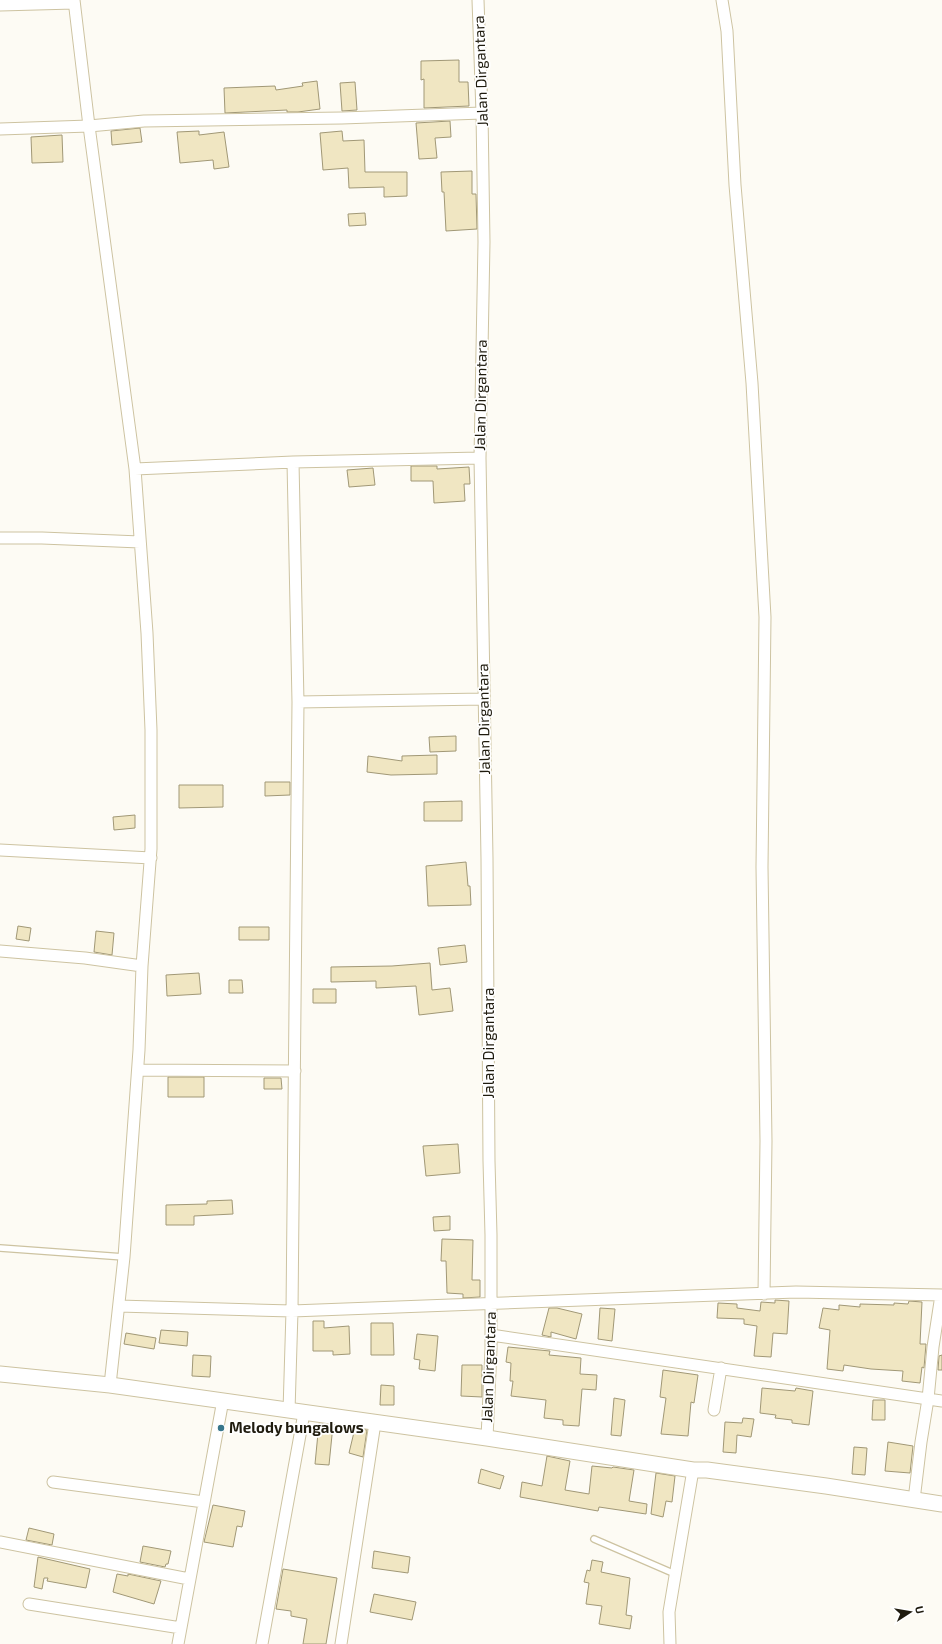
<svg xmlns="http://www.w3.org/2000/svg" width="942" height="1644" viewBox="0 0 942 1644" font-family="'Exo 2',sans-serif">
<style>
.building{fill:#f0e6c2;stroke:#a19876}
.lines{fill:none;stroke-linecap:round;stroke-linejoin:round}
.lane-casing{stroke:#cdc3a1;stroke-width:8}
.street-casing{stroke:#cdc3a1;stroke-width:13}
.secondary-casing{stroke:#cdc3a1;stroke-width:17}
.lane{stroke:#fff;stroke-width:5.5}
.street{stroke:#fff;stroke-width:11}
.secondary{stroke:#fff;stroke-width:15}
.poi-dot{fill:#37768b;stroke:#fff;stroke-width:1.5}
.labels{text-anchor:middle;stroke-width:3.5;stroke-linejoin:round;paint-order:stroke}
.street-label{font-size:15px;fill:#1f1b0e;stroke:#fff}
.poi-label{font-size:15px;font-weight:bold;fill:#1f1b0e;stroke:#fff;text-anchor:start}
</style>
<rect width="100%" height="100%" fill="#fdfbf4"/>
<path class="building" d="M459,60V82H468L469,106L424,108V79L421,80V61Z
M317,81L320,109L298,112H287V110L225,113L224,88L275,86L276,90L303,86L302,83Z
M355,82L357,110L342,111L340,83Z
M450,121L451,137L435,138L437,158L419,159L416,123Z
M140,128L142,142L112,145L111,131Z
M199,131V135L224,132L229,167L214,169L213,160L180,163L177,132Z
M342,131L343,141L364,140L365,172H407V196L384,197V187L349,188L348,168L323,170L320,133Z
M62,135L63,162L32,163L31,137Z
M472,171V194H476L477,229L446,231L444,192H442L441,172Z
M365,213L366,225L349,226L348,214Z
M411,466H437V469L469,467L470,484H464L465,501L434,503L433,481H411Z
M373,468L375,485L349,487L347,470Z
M456,736V751L430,752L429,737Z
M437,755V774L391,775L367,772L368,756L402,761V756Z
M265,782H290V795L265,796Z
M179,785H223V807L179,808Z
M462,801V821H424V802Z
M135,815V828L114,830L113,817Z
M466,862L468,886H470L471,905L428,906L426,866Z
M18,926L31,928L29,941L16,939Z
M239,927H269V940H239Z
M96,931L114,933L112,955L94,952Z
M465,945L467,962L440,965L438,948Z
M430,963L432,990L450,988L453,1011L419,1015L416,986L376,988V981L331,982V967L392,966Z
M199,973L201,994L167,996L166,975Z
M229,980H242L243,993H229Z
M313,989H336V1003H313Z
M168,1077H204V1097H168Z
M264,1078H281L282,1089H264Z
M458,1144L460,1173L426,1176L423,1146Z
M232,1200L233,1214L194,1216V1225H166V1205L207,1204V1201Z
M450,1216V1230L434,1231L433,1217Z
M442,1239L473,1240L472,1280H480V1297L463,1298V1294L447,1293L446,1261H441Z
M775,1300L789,1301L787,1334L773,1333L771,1357L754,1356L757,1326L744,1324V1319L717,1318L718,1303L737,1304V1308L760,1311L761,1302L775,1303Z
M909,1301L922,1302L920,1344H926L924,1368L922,1367L920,1383L902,1381L903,1371L871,1369L844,1365L843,1371L827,1369L830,1330L819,1328L823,1308L839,1310V1305L860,1307V1304L894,1305V1303L908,1304Z
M549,1308H557L582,1314L576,1339L551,1332V1337L542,1335Z
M600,1308L615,1309L612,1341L598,1339Z
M313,1321H324V1328L349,1326L350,1354L333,1355V1351H313Z
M371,1323H393L394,1355H371Z
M161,1330L188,1332L187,1346L159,1343Z
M126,1333L156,1338L154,1349L124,1344Z
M417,1334L438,1336L435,1371L419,1369L420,1360L414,1359Z
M508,1347L550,1351L549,1355L581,1358L580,1374L597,1375L596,1390L582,1389L579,1426L563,1425V1420L544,1418L546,1400L511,1396L513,1381H510L511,1363L506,1362Z
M193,1355L211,1356L210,1377L192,1376Z
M942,1355V1370H938L939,1356Z
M462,1365H482V1397L461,1396Z
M663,1370L698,1375L694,1403L691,1402L688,1436L661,1434L666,1398L660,1397Z
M381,1385L394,1386V1405H380Z
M762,1388L795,1391L796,1388L813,1391L809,1425L792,1423V1420L775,1418L776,1415L760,1413Z
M614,1398L625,1400L621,1436L611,1435Z
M873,1400H885V1420H872Z
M743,1418L754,1419L751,1437L737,1435L736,1453L723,1452L725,1422L742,1423Z
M319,1423L333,1425L329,1465L315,1464Z
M355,1428L367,1430L363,1457L349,1453Z
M888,1442L913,1446L910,1473L885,1471Z
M854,1447L867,1448L865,1475L852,1474Z
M547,1456L570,1461L565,1490L589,1494L592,1466L612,1468L613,1467L634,1470L629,1501L647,1504L646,1514L599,1507L598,1511L520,1497L522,1482L542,1486Z
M481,1469L504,1476L500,1489L478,1483Z
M656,1473L675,1476L672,1502L666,1501L663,1517L651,1514Z
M213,1505L245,1511L242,1527L237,1526L233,1547L204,1542Z
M29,1528L54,1534L52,1545L26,1540Z
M143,1546L171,1551L168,1564H166L165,1567L140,1562Z
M374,1551L410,1557L408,1573L372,1568Z
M38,1557L90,1569L86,1588L47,1581L48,1578H44L42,1589L34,1587Z
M592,1560L603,1562L601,1572L630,1578L626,1615L632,1616L630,1629L599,1624L602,1606L586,1604L589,1583L584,1582L587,1570L590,1571Z
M283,1569L337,1578L326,1644H303L307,1619L291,1616V1611L276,1609Z
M117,1574L128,1576V1574L161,1581L154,1604L113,1592Z
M374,1594L416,1602L412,1620L370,1612Z"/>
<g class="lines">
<defs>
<path id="lane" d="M0,1248L124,1257
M594,1539L675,1574"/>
<path id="street" d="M74,0L89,126L135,469L147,633L151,730V849L142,966L139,1050L124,1257L110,1385
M478,0L482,113L484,242L480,458L487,858L489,1161L491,1235V1349L487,1438
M722,0L727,31L735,185L752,383L765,617L762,867L766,1141L764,1294
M0,5L74,3
M0,129L89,126L144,121L342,118L482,113
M135,469L293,462L480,458
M0,538H42L140,542
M298,702L484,699
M0,850L151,858
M0,951L85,958L142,966
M138,1070L295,1071
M119,1306L292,1311L796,1292L942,1295
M491,1335L942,1401
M714,1410L721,1368
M289,1411L292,1311L298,702L293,462
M53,1482L204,1502
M914,1500L921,1442L928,1399L933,1347L941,1295
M0,1542L189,1579
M29,1604L181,1628
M178,1644L223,1400
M262,1644L304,1413
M341,1644L375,1423
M670,1644L669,1612L672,1594L693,1470"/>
<path id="secondary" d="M0,1374L110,1385L487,1438L693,1470H707L826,1486L942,1504"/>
</defs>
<use href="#lane" class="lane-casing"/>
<use href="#street" class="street-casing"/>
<use href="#secondary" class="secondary-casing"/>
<use href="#lane" class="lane"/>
<use href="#street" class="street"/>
<use href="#secondary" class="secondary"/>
</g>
<circle class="poi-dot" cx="221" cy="1428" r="4"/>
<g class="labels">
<g class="street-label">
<text transform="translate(481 71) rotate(-92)" y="5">Jalan Dirgantara</text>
<text transform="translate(481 395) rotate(-89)" y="5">Jalan Dirgantara</text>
<text transform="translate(484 719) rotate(-91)" y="5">Jalan Dirgantara</text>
<text transform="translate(489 1043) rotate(-90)" y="5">Jalan Dirgantara</text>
<text transform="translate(489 1367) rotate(-88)" y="5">Jalan Dirgantara</text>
</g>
<g class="poi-label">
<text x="229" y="1433">Melody bungalows</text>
</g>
</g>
<g transform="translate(910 1612) rotate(78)" stroke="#ffffff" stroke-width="3" paint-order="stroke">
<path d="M0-3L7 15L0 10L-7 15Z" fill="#1f1b0e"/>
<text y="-6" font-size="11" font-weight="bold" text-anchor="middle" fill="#1f1b0e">U</text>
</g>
</svg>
